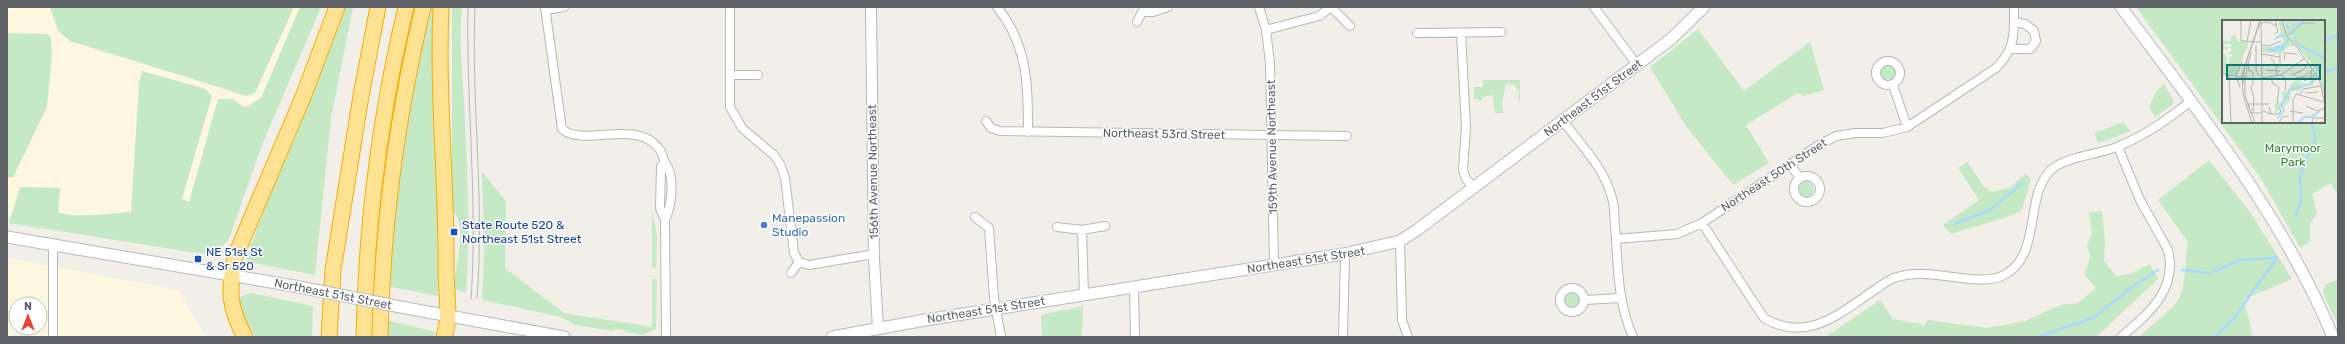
<svg xmlns="http://www.w3.org/2000/svg" width="2345" height="344" viewBox="0 0 2345 344" font-family="Rubik,sans-serif">
<style>
.commercial{fill:#fef7e0;fill-rule:evenodd}
.green{fill:#c5e8c5;fill-rule:evenodd}
.lines{fill:none;stroke-linecap:round;stroke-linejoin:round}
.stream{stroke:#aadaff;stroke-width:2.5}
.minor-casing{stroke:#b5b8bc;stroke-width:10}
.tertiary-casing{stroke:#b5b8bc;stroke-width:12}
.secondary-casing{stroke:#b6babf;stroke-width:13}
.motorway-casing{stroke:#f9ab00;stroke-width:17}
.minor{stroke:#fff;stroke-width:8}
.tertiary{stroke:#fff;stroke-width:10}
.secondary{stroke:#fff;stroke-width:11}
.motorway{stroke:#fde293;stroke-width:15}
.tram{stroke:#b6b7b8;stroke-width:1}
.secondary-bridge-casing{stroke:#b6babf;stroke-width:13;stroke-linecap:butt}
.secondary-bridge{stroke:#fff;stroke-width:11}
.shop-dot{fill:#3f7fe0;stroke:#fff;stroke-width:1.5}
.transit-dot{fill:#1a4fb4;stroke:#fff;stroke-width:1.5}
.labels{text-anchor:middle;stroke-width:3;stroke-linejoin:round;paint-order:stroke}
.street-label{font-size:12px;fill:#5f6368;stroke:#fff}
.park-label{font-size:12px;fill:#348238;stroke:#fff}
.shop-label{font-size:12px;fill:#366cbe;stroke:#fff;text-anchor:start}
.transit-label{font-size:12px;fill:#164399;stroke:#fff;text-anchor:start}
.inset-river{fill:none;stroke:#aadaff;stroke-width:2}
.inset-road{fill:none;stroke:#b3b3b1;stroke-width:1}
.view{fill:#0f766e;fill-opacity:0.15;stroke:#0f766e;stroke-width:2}
.inset-edge{fill:none;stroke:#5f6368;stroke-width:2}
</style>
<rect width="100%" height="100%" fill="#f1efe8"/>
<path class="commercial" d="M7,7H305L214,253L7,217Z
M7,258L178,290L206,337H7ZM16,304H40V328H16Z"/>
<path class="green" d="M50,7H294L255,93L247,96L70,41L58,31Z
M300,7H321L262,145L229,239L220,248L210,250L209,255L9,223L20,187L60,188L58,212C73,219 114,213 131,212L139,83L142,71L206,89L212,96L182,199L189,202L218,99H233L242,106L247,107L261,98Z
M340,7H353L331,118L315,275L249,262L246,258Z
M427,7H435L438,296L386,286L409,98Z
M452,7H462C459,38 462,70 464,101C467,166 471,229 466,293L455,289L454,283C456,260 469,228 452,210Z
M2136,7H2338V195L2330,183L2312,194L2317,213L2310,224V241L2300,248L2262,180ZM2223,21H2324V122H2223Z
M1698,29L1744,91L1810,42L1824,90L1803,96L1798,93L1746,125L1769,163L1733,185L1686,126L1650,67Z
M7,33L47,34L51,37L52,55L47,107L13,177H7Z
M1880 73a8 8 0 1 1 16 0a8 8 0 1 1-16 0Z
M1483,80H1520V101L1518,99L1519,90L1515,88V85L1506,84L1502,102L1503,113H1495L1493,95L1482,97V100L1474,99V87H1483Z
M2164,84L2174,101L2172,105L2155,117L2149,107L2156,92Z
M2123,122L2131,131L2098,143L2094,133Z
M2209,160L2250,212L2292,279L2244,299L2253,337H2139C2150,326 2170,312 2178,300C2187,286 2184,259 2188,242L2158,200Z
M1967,162L1984,187L1992,192L2011,187L2025,174L2031,179L2022,210L2010,216L1951,234L1943,225L1979,200L1958,168Z
M482,172L506,201L505,268L564,313L652,327V279H657L656,328L644,335L624,332V330L614,329L613,331L575,325L561,317L482,300L484,255Z
M1798 189a8 8 0 1 1 16 0a8 8 0 1 1-16 0Z
M652,211L657,236L656,268H652Z
M2102,211L2105,242L2104,261L2116,276L2130,274L2150,264L2158,279L2096,337H1825L1880,300L1893,319L1925,325L1927,320L1987,328L2025,321L2060,305L2078,303L2096,288L2085,275L2090,256L2087,245L2092,233L2089,213Z
M2338,279V326L2323,292L2325,285Z
M1564 300a8 8 0 1 1 16 0a8 8 0 1 1-16 0Z
M251,293L313,306L312,337H256C250,326 236,310 240,297Z
M1083,306L1082,337H1042L1041,315Z
M385,320L436,332L434,337H385Z"/>
<g class="lines">
<path class="stream" d="M2324,42L2338,34
M2324,75L2328,70L2338,68
M2296,216L2301,200L2300,175L2316,138L2311,122
M1954,224L1990,210L2022,183
M2182,270L2211,273L2240,260L2276,258
M2038,337L2095,317L2132,287L2158,270
M2215,337L2234,318L2277,258"/>
<defs>
<path id="minor" d="M545,7L562,129C584,148 637,117 660,150C663,154 663,160 666,164C675,177 672,205 665,220
M730,7V107L742,128L775,156L781,166L785,178L794,253L799,262
M997,7C1028,45 1028,85 1028,132
M1259,7L1266,30L1270,63L1274,265
M1331,7L1350,26
M1594,7L1637,65
M546,10L564,7
M1142,12H1153L1168,7
M1137,22L1142,12
M1266,30L1319,16L1331,7
M1417,33L1501,32
M1461,33L1466,127L1463,170L1466,179L1474,188
M2010,49H2030L2036,41L2034,31L2025,24L2015,22
M1876 73a12 12 0 1 1 24 0a12 12 0 1 1-24 0Z
M730,75H758
M1893,85L1907,127
M986,121L991,128L1000,131L1347,136
M1563,121C1581,145 1605,169 1612,198C1615,207 1614,217 1615,226C1618,264 1617,301 1633,337
M2118,147L2140,200L2168,250C2178,290 2148,314 2121,337
M665,163L661,166L660,208L665,220L666,337
M1790,165L1800,178
M1794 189a13 13 0 1 1 26 0a13 13 0 1 1-26 0Z
M975,217L989,228L994,298L1001,337
M1702,223L1764,318C1807,344 1840,313 1876,289C1882,285 1888,280 1894,278C1927,265 1976,288 2002,276C2042,258 2024,200 2049,172C2063,156 2100,155 2119,146C2146,135 2168,119 2191,101
M1057,227L1082,230L1105,226
M1082,230L1084,295
M1616,239L1677,234L1702,223L1819,145L1836,136L1855,133H1883L1907,127L1996,68C2016,48 2014,33 2014,7
M1400,241L1402,320L1408,337
M799,262L809,265L874,254
M791,273L799,262
M1560 300a12 12 0 1 1 24 0a12 12 0 1 1-24 0Z
M1134,288L1135,337
M1585,300L1620,298
M53,337V244
M1343,337L1345,259L1343,254"/>
<path id="tertiary" d="M871,7L874,259L878,328"/>
<path id="secondary" d="M2121,7C2198,111 2283,216 2333,337
M7,237L294,286
M406,308L564,337
M832,337L925,320L1343,254L1400,241L1417,230L1671,39L1704,7"/>
<path id="motorway" d="M441,7C437,95 447,183 446,271C446,291 451,318 444,337
M245,337C229,308 228,290 235,257L303,97L337,7
M329,337L333,270L361,96L378,7
M364,337C366,226 380,115 406,7
M380,337C382,224 397,117 423,7"/>
</defs>
<use href="#minor" class="minor-casing"/>
<use href="#tertiary" class="tertiary-casing"/>
<use href="#secondary" class="secondary-casing"/>
<use href="#motorway" class="motorway-casing"/>
<use href="#minor" class="minor"/>
<use href="#tertiary" class="tertiary"/>
<use href="#secondary" class="secondary"/>
<use href="#motorway" class="motorway"/>
<path class="tram" d="M468,7C466,104 478,201 471,299
M475,7C471,104 485,201 477,298"/>
<defs>
<path id="secondary-bridge" d="M294,286L406,308"/>
</defs>
<use href="#secondary-bridge" class="secondary-bridge-casing"/>
<use href="#secondary-bridge" class="secondary-bridge"/>
</g>
<circle class="shop-dot" cx="764" cy="225" r="4"/>
<g class="transit-dot">
<rect x="450" y="228" width="8" height="8" rx="2"/>
<rect x="194" y="255" width="8" height="8" rx="2"/>
</g>
<g class="labels">
<g class="street-label">
<text transform="translate(1593 98) rotate(-37)" y="4">Northeast 51st Street</text>
<text transform="translate(1164 134) rotate(1)" y="4">Northeast 53rd Street</text>
<text transform="translate(1272 147) rotate(-91)" y="4">159th Avenue Northeast</text>
<text transform="translate(873 172) rotate(-91)" y="4">156th Avenue Northeast</text>
<text transform="translate(1774 175) rotate(-33)" y="4">Northeast 50th Street</text>
<text transform="translate(1306 260) rotate(-9)" y="4">Northeast 51st Street</text>
<text transform="translate(333 294) rotate(11)" y="4">Northeast 51st Street</text>
<text transform="translate(986 310) rotate(-9)" y="4">Northeast 51st Street</text>
</g>
<g class="park-label">
<text x="2293" y="152">Marymoor<tspan x="2293" dy="14">Park</tspan></text>
</g>
<g class="shop-label">
<text x="772" y="222">Manepassion<tspan x="772" dy="14">Studio</tspan></text>
</g>
<g class="transit-label">
<text x="462" y="229">State Route 520 &amp;<tspan x="462" dy="14">Northeast 51st Street</tspan></text>
<text x="206" y="256">NE 51st St<tspan x="206" dy="14">&amp; Sr 520</tspan></text>
</g>
</g>
<g transform="translate(2222 20)">
<rect width="103" height="103" fill="#f1efe8"/>
<path d="M56,0H59L72,26H66L60,34L40,32L39,27H52L62,22L60,17L51,20L59,13ZM61,0H103V73H100L98,54L67,17ZM13,15L16,21L27,22L14,55L0,53V38L3,36H0V21H8L9,16ZM2,24H9V31L5,34H10L11,37H5L7,39V46L3,53L5,39L1,32L3,28L5,30L8,27H3ZM92,52L95,56L92,64L80,67L77,71H69L68,81L54,92L52,85L61,81L60,72H65L69,64L79,57H87L88,54L90,56L87,60H80L76,62L86,64Z" fill="#c5e8c5" fill-rule="evenodd"/>
<path d="M61,0L73,14L75,23L103,37V40L73,24L72,15L64,7Z" fill="#aadaff"/>
<path class="inset-river" d="M70,6L82,1M53,19L58,15L64,17M46,30L63,25M49,31L61,28L66,19M96,53L98,46L103,43M55,98L60,93L62,90L59,85L68,70L89,64L94,57M76,103L82,97H89L98,91"/>
<path class="inset-road" d="M19,0V21L39,22M60,0L65,16L78,31M52,14L56,12L53,0M66,15L81,3H93M25,22L29,0M34,25V50L37,56M39,25L47,26L59,21M77,31L97,58L103,84M29,32L26,45L27,51H31M39,34L58,37M49,38L54,45L55,55M62,40L63,33L75,34M55,47L58,45V34M44,50L58,51M31,52V64L29,66L32,79L31,93M0,54L32,59L59,55L83,38M72,54L76,58L84,56L90,50M7,55L9,103M60,55L64,62L63,71M69,55L81,50L86,43M24,57L25,39L39,0M40,57L39,3L47,2L54,6M50,57V63L57,67M40,58V103M23,59V76L33,103M82,61L90,57L89,51M21,65L22,48M18,67L14,56L20,42M83,73L96,72M78,74L81,69L98,66M55,84L57,67M84,86L95,91L103,88M41,91L49,94L47,87M68,91L81,93M40,93H29L26,84H47M49,94H56L59,91L57,88M30,103L21,74L20,55L38,0M57,103L60,97L66,96M71,103V80L74,74L102,82M90,103L91,98H103"/>
<path class="view" d="M5,45H98V59H5Z"/>
<rect width="103" height="103" class="inset-edge"/>
</g>
<rect width="2345" height="344" fill="none" stroke="#5f6368" stroke-width="16"/>
<g transform="translate(28 316)"><circle r="19" fill="#ffffff" stroke="#bfc1c3"/>
<path d="M0-3L7 15L0 10L-7 15Z" fill="#ea4335"/>
<text y="-6" font-size="11" font-weight="bold" text-anchor="middle" fill="#5f6368">N</text>
</g>
</svg>
